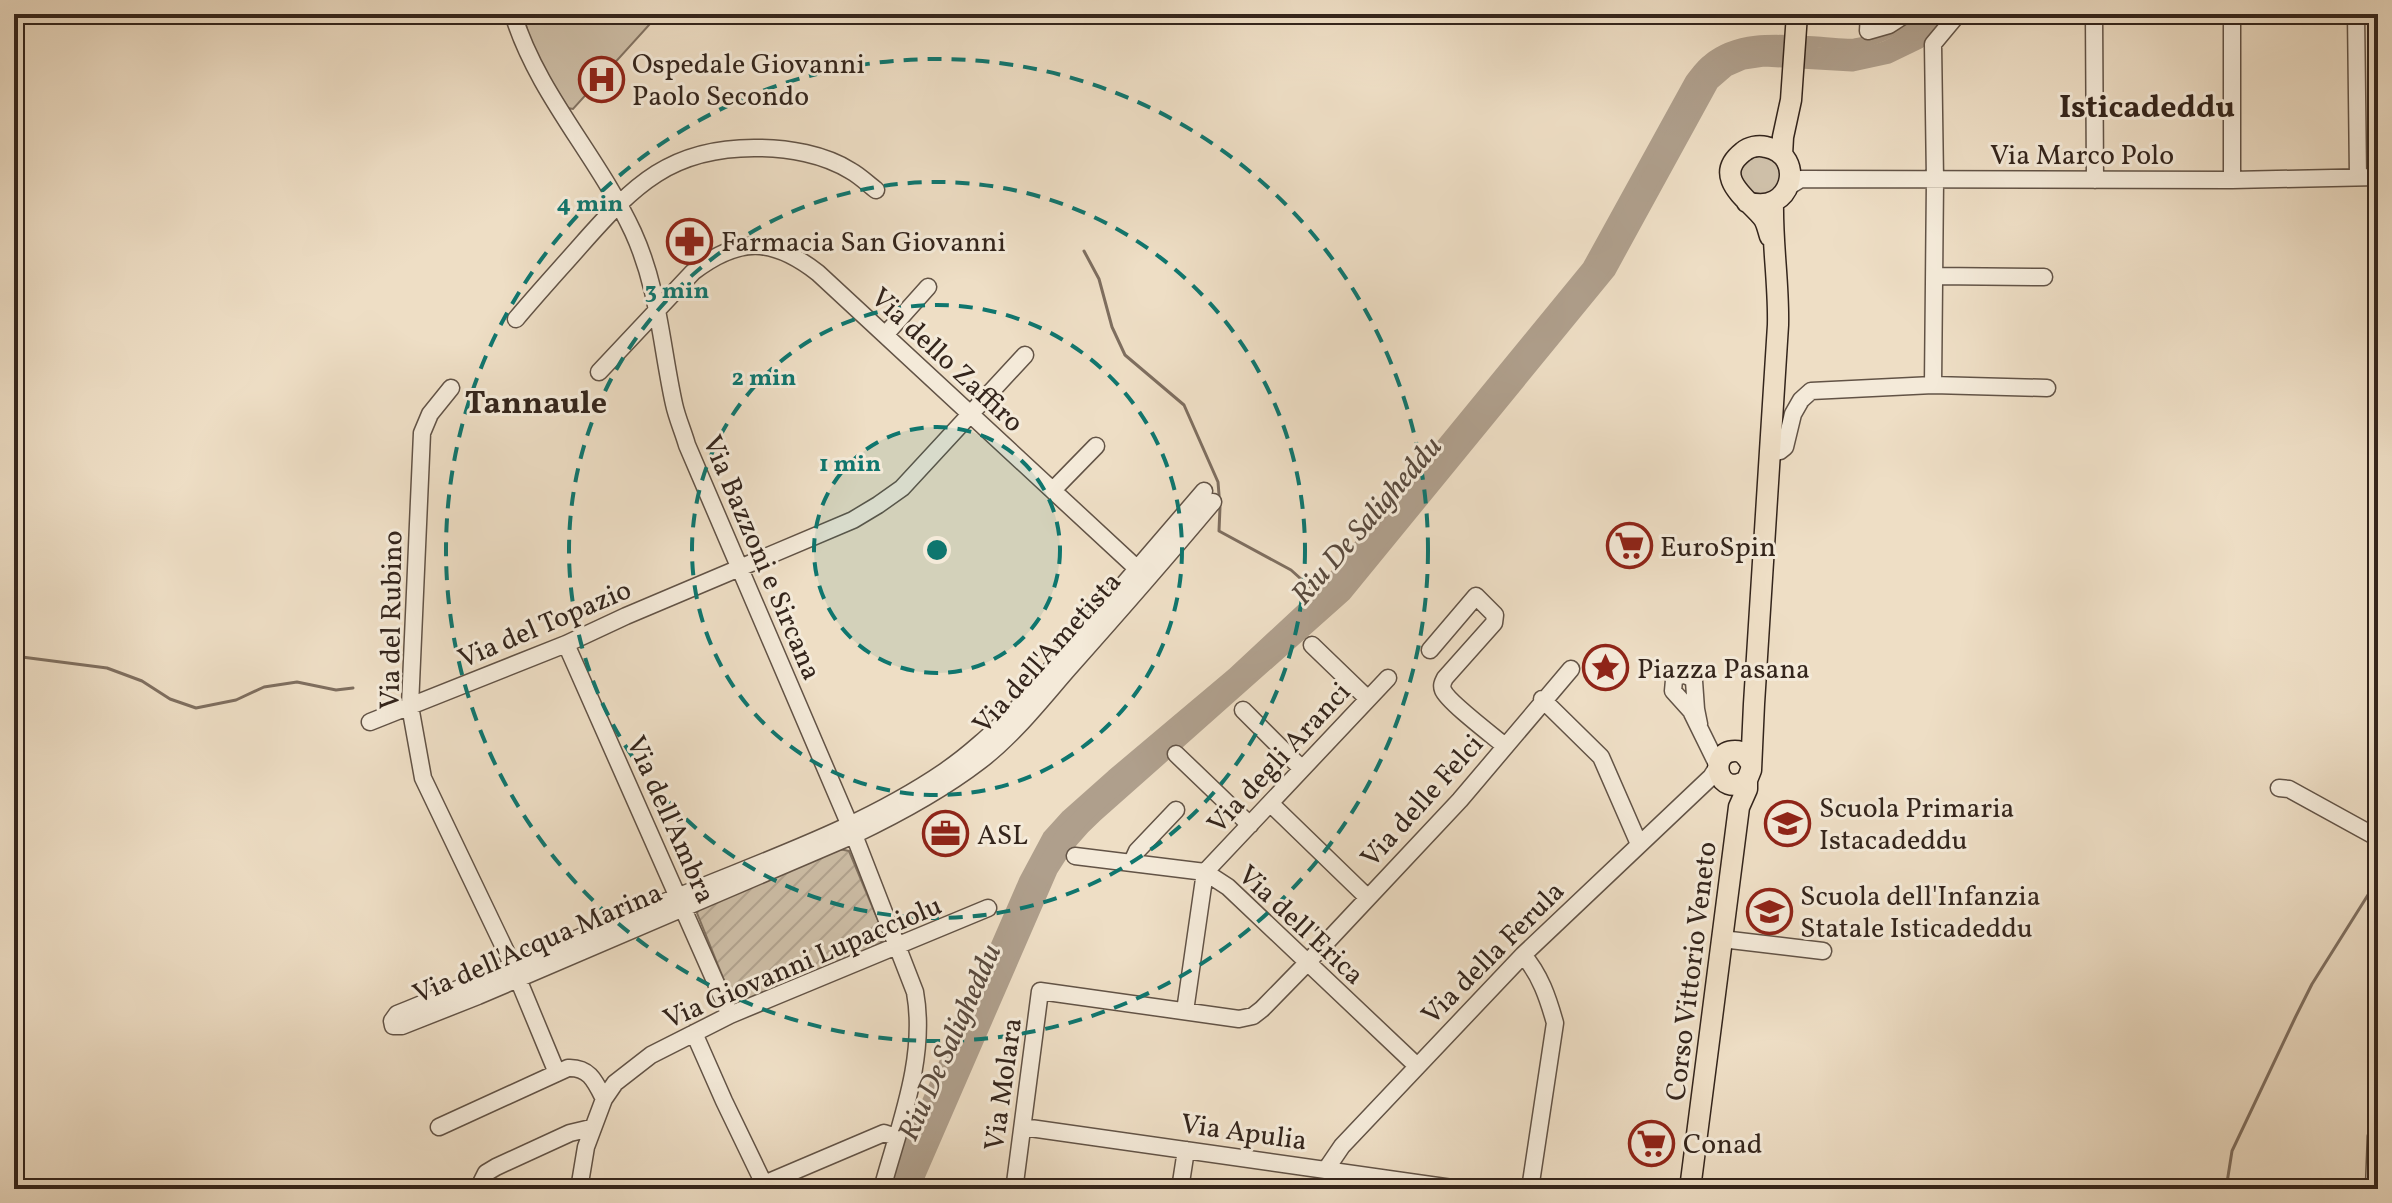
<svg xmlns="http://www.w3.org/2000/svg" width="2392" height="1203" viewBox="0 0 2392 1203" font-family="Vollkorn,serif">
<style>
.green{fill:#cebfa8;stroke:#817262;stroke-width:2}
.garden{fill:url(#garden-furrows);stroke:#817262;stroke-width:2}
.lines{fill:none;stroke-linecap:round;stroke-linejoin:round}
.stream{stroke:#7e6e5f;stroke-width:3}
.canal{stroke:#af9f8c;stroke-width:11}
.river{stroke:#af9f8c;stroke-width:18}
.minor-casing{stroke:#625346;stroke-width:19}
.major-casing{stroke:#34251c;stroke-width:23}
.minor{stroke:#f4ead9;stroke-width:16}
.major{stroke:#eedec5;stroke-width:20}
.ring{fill:none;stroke:#0f766e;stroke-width:4;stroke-dasharray:14 10}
.labels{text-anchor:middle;stroke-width:6;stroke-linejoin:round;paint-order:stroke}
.poi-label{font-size:28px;fill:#34251c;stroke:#f4ead9;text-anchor:start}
.street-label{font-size:28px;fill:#34251c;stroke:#f4ead9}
.water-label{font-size:30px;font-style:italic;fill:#594a3e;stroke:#f4ead9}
.quarter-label{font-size:32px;font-weight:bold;fill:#34251c;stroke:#f4ead9}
.centre{fill:#0f766e;stroke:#f4ead9;stroke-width:4}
.ring-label{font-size:24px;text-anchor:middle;font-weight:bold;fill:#0f766e;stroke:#f4ead9;stroke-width:6;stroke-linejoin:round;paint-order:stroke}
</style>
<defs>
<pattern id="garden-furrows" width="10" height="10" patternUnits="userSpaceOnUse" patternTransform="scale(2)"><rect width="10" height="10" fill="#cebfa8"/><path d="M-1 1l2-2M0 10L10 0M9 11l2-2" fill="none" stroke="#b2a490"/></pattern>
</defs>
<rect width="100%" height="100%" fill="#eedec5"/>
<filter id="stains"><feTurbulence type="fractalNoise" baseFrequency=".0025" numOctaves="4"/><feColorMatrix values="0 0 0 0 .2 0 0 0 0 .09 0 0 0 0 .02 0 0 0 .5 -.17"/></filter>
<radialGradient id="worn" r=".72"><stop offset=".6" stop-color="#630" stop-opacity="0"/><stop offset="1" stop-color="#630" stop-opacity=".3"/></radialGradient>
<path class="green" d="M523,14H659L573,109L568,108L533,51Z
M1760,153L1780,162L1782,185L1763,198L1743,189C1738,164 1738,165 1760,153Z"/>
<path class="garden" d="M839,849L849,851L885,937L878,946L738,1004L732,1000L697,913L699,909Z"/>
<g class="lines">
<path class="stream" d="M1084,251L1099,279L1112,327L1125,355L1184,405L1218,482L1220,507L1219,531L1291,570L1310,587
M1318,603L1319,610
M14,656L107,668L142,681L170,699L196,708L236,700L264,687L297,682L336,690L353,688
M2226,1189L2232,1151L2295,1018L2312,984L2378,879"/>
<path class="canal" d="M893,1189L910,1141L995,948L1025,879L1048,836L1067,815L1112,775L1232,674L1317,595L1335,575L1588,266L1691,79C1696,73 1701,65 1708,60C1738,35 1781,40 1817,42C1829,43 1842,45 1854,44C1878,41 1898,29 1916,14
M914,1189L1052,871C1065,849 1078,833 1097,816L1345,596L1610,272L1713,84L1728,71L1744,64L1764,61L1852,66L1889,58L1920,43L1941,24"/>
<path class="river" d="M903,1189L907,1174L1045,868L1066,833L1094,805L1319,610L1345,581L1453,448L1590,285L1604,263L1706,78C1712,73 1719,67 1725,63C1774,38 1832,70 1883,51C1903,44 1917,28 1932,14"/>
<defs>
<path id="minor" d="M513,14C538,95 598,156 633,232C659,289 661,345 674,404C677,418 683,431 687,445L854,835L915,992C927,1058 899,1126 882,1189
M1869,14L1868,31L1889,25L1906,14
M2094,14L2095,180
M2232,14V180
M2356,14L2358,177
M1788,187L1801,179L2232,180L2378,177
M1934,276L2044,277
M516,319C537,294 559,270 581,245C634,185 671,147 757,148C788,148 824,154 851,171C860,176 868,184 876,190
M885,335L928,287
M599,372L693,272C739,237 772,237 818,273L1144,575
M1933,385L1935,180L1933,44L1958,14
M451,388L430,414L422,433L410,706L423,778L511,962L557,1073
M1771,453L1780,451L1785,447L1793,414L1801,400L1811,391L1933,385L2047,388
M1053,490L1096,446
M1204,491L1014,712C992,733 970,754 945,771C863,827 768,859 677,897C583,935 491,976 397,1014L392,1021L393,1026H402L478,996L854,835C898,814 941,791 980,761C1014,735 1041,700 1069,668C1118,613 1166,558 1213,502
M566,644L730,1015
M1312,645L1368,699
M1430,650L1476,596L1495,615L1494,623L1445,678C1443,682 1441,685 1443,690C1447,701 1493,736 1505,746
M1542,699L1601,757L1639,844
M1243,710L1302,769
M370,722L566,644L626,616L853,520L878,505L902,488L1025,355
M1176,754L1250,825
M2279,788L2289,789L2378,838
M1270,803L1367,897
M1075,856L1205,872L1228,887L1417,1066
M1132,862L1137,851L1176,810
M1205,872L1388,678
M1722,939L1823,951
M1523,955C1540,974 1548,998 1555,1023L1530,1189
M1185,1011L1205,872
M694,1033L724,1101L764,1184L884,1133L896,1137
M439,1127L568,1068C589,1067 595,1081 604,1099
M1023,1127L1459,1189
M1327,1168L1342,1146L1523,955L1711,777L1718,766L1691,711L1673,691L1674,680C1680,673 1688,674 1694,681L1696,709L1699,724
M1015,1183L1040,991L1239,1019L1253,1016L1262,1009L1307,963L1460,800L1571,669
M478,1189L486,1173L496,1167L570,1133L591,1128
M579,1189L586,1147L604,1099L615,1083L651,1055L730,1015L988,908
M1180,1189L1186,1150
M2374,1189L2376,1136H2378"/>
<path id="major" d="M1782,155L1783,137L1791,100L1797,14
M1747,202C1792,217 1807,155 1766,147C1758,145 1749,147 1743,152C1710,178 1750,200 1764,219C1767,224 1768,230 1770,236
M1747,780C1717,800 1707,751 1735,751C1743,751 1746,756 1750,762
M1690,1189L1739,807L1747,789V780L1751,770L1754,704L1778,325C1779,284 1772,243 1773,202"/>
</defs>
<use href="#minor" class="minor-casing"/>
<use href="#major" class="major-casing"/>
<use href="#minor" class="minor"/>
<use href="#major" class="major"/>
</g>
<circle cx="937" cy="550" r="123" fill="#0f766e" fill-opacity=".12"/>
<g class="ring">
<circle cx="937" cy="550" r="123"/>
<circle cx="937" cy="550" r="245"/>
<circle cx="937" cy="550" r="368"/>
<circle cx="937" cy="550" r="491"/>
</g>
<defs>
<symbol id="hospital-ring" viewBox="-11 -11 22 22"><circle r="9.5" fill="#f4ead9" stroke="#8f2418" stroke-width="1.5"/><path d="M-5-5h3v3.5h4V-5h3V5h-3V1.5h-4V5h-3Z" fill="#8f2418"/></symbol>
<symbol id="pharmacy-ring" viewBox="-11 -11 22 22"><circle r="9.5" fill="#f4ead9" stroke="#8f2418" stroke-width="1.5"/><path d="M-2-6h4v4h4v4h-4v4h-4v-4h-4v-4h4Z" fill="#8f2418"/></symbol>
<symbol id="supermarket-ring" viewBox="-11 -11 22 22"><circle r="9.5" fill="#f4ead9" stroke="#8f2418" stroke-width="1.5"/><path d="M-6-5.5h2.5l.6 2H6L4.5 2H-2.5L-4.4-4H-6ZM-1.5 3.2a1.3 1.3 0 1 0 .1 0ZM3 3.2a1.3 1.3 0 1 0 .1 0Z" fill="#8f2418"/></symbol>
<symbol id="sight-ring" viewBox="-11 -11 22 22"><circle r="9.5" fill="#f4ead9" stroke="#8f2418" stroke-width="1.5"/><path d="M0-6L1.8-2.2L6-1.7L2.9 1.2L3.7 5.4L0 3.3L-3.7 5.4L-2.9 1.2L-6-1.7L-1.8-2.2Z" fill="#8f2418"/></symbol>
<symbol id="school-ring" viewBox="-11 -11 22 22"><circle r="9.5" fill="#f4ead9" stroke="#8f2418" stroke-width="1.5"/><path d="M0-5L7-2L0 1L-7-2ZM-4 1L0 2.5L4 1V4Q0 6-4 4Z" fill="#8f2418"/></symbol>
<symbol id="office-ring" viewBox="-11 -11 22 22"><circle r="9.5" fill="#f4ead9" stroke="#8f2418" stroke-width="1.5"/><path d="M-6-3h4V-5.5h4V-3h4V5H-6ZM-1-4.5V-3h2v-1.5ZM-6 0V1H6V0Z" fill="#8f2418"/></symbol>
</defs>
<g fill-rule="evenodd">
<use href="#hospital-ring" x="576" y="54" width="51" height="51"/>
<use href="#pharmacy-ring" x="664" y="216" width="51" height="51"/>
<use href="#supermarket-ring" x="1604" y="520" width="51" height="51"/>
<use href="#sight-ring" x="1580" y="642" width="51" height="51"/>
<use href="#school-ring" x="1762" y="798" width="51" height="51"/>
<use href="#office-ring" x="920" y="808" width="51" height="51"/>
<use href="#school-ring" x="1744" y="886" width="51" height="51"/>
<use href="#supermarket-ring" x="1626" y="1118" width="51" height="51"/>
</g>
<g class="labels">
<g class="poi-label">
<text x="632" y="73">Ospedale Giovanni<tspan x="632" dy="32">Paolo Secondo</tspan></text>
<text x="721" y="251">Farmacia San Giovanni</text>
<text x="1660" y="556">EuroSpin</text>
<text x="1637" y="678">Piazza Pasana</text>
<text x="1819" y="817">Scuola Primaria<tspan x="1819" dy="32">Istacadeddu</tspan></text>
<text x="977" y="844">ASL</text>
<text x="1800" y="905">Scuola dell'Infanzia<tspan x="1800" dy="32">Statale Isticadeddu</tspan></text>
<text x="1683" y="1153">Conad</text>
</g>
<g class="street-label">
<text x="2082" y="164">Via Marco Polo</text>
<text transform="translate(948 359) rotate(43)" y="10">Via dello Zaffiro</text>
<text transform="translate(763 557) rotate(67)" y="10">Via Bazzoni e Sircana</text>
<text transform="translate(390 620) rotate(-89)" y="10">Via del Rubino</text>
<text transform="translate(544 623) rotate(-23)" y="10">Via del Topazio</text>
<text transform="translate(1046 652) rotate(-48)" y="10">Via dell'Ametista</text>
<text transform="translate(1278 757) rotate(-47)" y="10">Via degli Aranci</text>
<text transform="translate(1421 800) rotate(-48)" y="10">Via delle Felci</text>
<text transform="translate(672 819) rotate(66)" y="10">Via dell'Ambra</text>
<text transform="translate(1302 924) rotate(43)" y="10">Via dell'Erica</text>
<text transform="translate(537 942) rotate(-23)" y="10">Via dell'Acqua Marina</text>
<text transform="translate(1492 952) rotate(-45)" y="10">Via della Ferula</text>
<text transform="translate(802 961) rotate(-23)" y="10">Via Giovanni Lupacciolu</text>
<text transform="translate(1690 971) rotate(-83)" y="10">Corso Vittorio Veneto</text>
<text transform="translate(1002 1084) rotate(-82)" y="10">Via Molara</text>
<text transform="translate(1244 1131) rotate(8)" y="10">Via Apulia</text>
</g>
<g class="water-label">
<text transform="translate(1366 520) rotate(-49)" y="10">Riu De Saligheddu</text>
<text transform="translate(949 1042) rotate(-66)" y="10">Riu De Saligheddu</text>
</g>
<g class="quarter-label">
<text x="2147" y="117">Isticadeddu</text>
<text x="536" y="413">Tannaule</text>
</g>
</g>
<circle cx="937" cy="550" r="12" class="centre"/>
<g class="ring-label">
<text x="590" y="211">4 min</text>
<text x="677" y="298">3 min</text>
<text x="764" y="385">2 min</text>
<text x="850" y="471">1 min</text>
</g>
<rect width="2392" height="1203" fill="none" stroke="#eedec5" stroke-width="48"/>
<rect x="16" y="16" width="2360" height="1171" fill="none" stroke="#34251c" stroke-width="4"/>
<rect x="24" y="24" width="2344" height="1155" fill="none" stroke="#34251c" stroke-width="2"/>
<rect width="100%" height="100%" filter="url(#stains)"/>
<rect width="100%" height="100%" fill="url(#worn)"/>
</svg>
